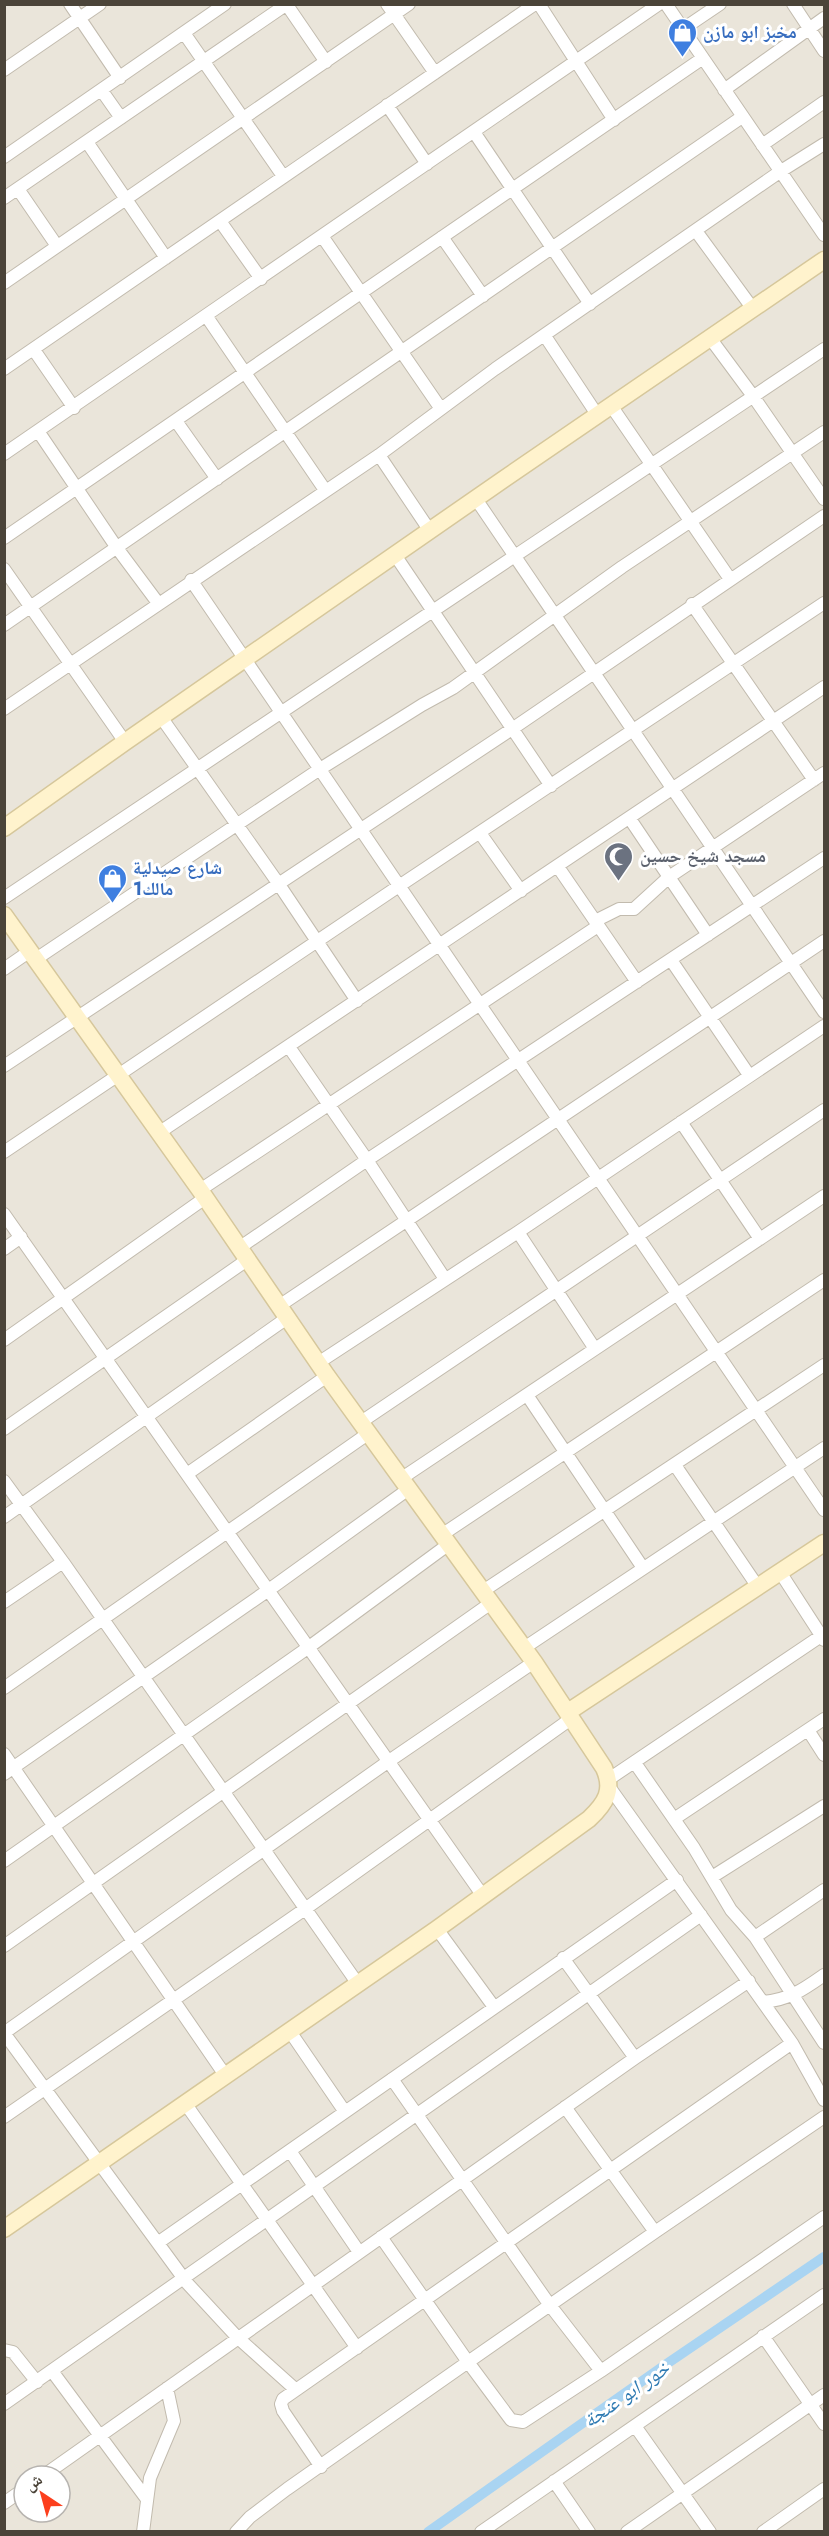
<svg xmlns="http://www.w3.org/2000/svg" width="829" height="2536" viewBox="0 0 829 2536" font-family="Jost,'Noto Naskh Arabic',sans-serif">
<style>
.residential{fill:#eae5da;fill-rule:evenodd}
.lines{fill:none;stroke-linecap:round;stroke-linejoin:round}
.canal{stroke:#a9d4f2;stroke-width:10}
.street-casing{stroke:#c2bbae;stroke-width:14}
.secondary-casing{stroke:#d6c79b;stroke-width:19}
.street{stroke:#fff;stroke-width:12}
.secondary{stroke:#fff3cd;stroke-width:16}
.labels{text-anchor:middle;stroke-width:6;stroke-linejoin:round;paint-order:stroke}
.shop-label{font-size:18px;font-weight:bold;fill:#366cbe;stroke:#fff;text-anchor:start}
.worship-label{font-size:18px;font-weight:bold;fill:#5b616d;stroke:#fff;text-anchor:start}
.water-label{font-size:20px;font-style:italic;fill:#2e7ab2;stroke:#fff}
</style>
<rect width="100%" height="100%" fill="#f6f3ec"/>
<path class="residential" d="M5,5H824V2531L5,2532ZM24,2476H60V2512H24Z"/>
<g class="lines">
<path class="canal" d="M428,2532L665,2365L824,2257"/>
<defs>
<path id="street" d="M70,4L120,78
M387,4L435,73
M539,4L614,120
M666,4L824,235
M793,4L824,51
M287,5L326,62
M683,29L720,4
M184,33L283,176
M4,70L100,4
M724,90L824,18
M102,91L121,118
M387,105L427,164
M474,132L590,304
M87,142L166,258
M762,145L824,102
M4,157L225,4
M18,189L57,246
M4,198L287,4
M220,221L261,279
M696,231L753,309
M322,236L441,409
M442,237L483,296
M4,283L409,4
M207,317L325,490
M545,336L598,416
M710,338L753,396L824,499
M34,350L74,408
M4,369L535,4
M612,407L730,579
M176,421L217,479
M38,431L117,548L158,603
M4,454L659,4
M379,455L430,531
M476,499L824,1012
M4,538L703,58
M395,555L551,786
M4,569L125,742
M191,580L824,1510
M692,604L814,780
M4,625L742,117
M4,709L379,455L495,369L781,171L824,144
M161,717L278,883L357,1001
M630,819L708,935
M480,833L521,891
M558,867L637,982
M4,898L824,349
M595,921L619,909H634L669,877L824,773
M36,959L320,769L422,705L453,688L622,567L824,432
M671,960L749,1075
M4,969L30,951
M289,1047L367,1160L445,1279
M4,1066L512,729L824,516
M681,1122L760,1239
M160,1132L824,687
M4,1152L399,886L824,603
M200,1190L598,926
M4,1214L483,1896
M518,1232L595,1349
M239,1248L367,1160L824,858
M4,1249L21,1237
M279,1306L824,941
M4,1340L205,1198
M318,1363L518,1232L824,1026
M527,1395L643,1568
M361,1422L824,1110
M4,1429L247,1260
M675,1465L758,1587
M187,1474L327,1376
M402,1478L824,1196
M4,1481L63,1562L4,1602
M4,1517L287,1318
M443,1534L824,1280
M63,1562L358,1984
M780,1572L824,1640
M483,1591L824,1365
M524,1648L824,1448
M4,1688L369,1433
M808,1730L824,1755
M4,1754L225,2075
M635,1763L694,1848L731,1910L755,1937L824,2043
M4,1774L270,1589L410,1488
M609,1779L824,1634
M610,1788L792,2043L824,2100
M674,1819L824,1719
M4,1861L309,1647L449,1544
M712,1877L824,1806
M437,1929L494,2007
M755,1937L824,1890
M4,1946L491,1603
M563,1958L635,2058
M763,2002C789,2000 804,1989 824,1975
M289,2030L345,2112
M4,2033L389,1761L534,1662
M4,2033L187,2283L237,2337L295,2389
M392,2079L549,2304L601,2371L523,2422L511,2420L468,2362L655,2232L565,2107
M185,2103L357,2348
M4,2117L305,1909L572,1718
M290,2151L359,2252
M655,2232L824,2117
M159,2242L677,1880
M763,2336L824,2424
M4,2350L13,2352L37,2382
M52,2371L146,2498
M601,2371L824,2217
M4,2404L701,1915
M635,2426L710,2532
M321,2467L283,2411L281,2404L283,2399L792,2043
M43,2476L635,2058L749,1981
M554,2481L589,2532
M4,2503L24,2489
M143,2532L150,2478L174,2421L167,2388
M236,2532L250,2517L287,2489L468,2362L381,2237
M481,2532L824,2295
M627,2532L824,2395
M763,2532L824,2489"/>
<path id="secondary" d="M4,828L125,742L504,479L824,260
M4,915L200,1190L327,1376L534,1662L604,1768C614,1790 606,1803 589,1819L437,1929L4,2229
M568,1712L824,1543"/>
</defs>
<use href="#street" class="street-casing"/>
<use href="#secondary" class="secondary-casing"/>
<use href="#street" class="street"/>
<use href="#secondary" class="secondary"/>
</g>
<defs>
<symbol id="shop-pin" viewBox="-11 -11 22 30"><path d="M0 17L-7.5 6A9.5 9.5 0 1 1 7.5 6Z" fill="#3f7fe0" stroke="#fff"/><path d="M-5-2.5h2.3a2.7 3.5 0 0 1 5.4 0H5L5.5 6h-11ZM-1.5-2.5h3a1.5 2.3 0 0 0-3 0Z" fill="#fff"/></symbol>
<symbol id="mosque-pin" viewBox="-11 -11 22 30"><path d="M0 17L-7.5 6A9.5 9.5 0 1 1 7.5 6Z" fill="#6b7280" stroke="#fff"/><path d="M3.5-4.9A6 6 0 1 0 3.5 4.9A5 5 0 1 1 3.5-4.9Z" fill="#fff"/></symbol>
</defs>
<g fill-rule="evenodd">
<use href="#shop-pin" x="666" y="16" width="33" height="45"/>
<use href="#mosque-pin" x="602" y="840" width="33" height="45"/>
<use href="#shop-pin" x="96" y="862" width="33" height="45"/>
</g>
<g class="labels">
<g class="shop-label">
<text x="703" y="38">مخبز ابو مازن</text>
<text x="133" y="874">شارع صيدلية<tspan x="133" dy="21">مالك1</tspan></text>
</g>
<g class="worship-label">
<text x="640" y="862">مسجد شيخ حسين</text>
</g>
<g class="water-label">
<text transform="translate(626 2394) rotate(-35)" y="7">خور ابو عنجة</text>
</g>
</g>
<rect width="829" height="2536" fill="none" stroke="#4b4439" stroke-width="12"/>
<g transform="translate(42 2494) rotate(324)"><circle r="28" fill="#ffffff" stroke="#b7b4b0" stroke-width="1.5"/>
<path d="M0-4.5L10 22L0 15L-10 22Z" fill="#fc3f1d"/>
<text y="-9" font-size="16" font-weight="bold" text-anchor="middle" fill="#4b4439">ش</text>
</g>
</svg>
